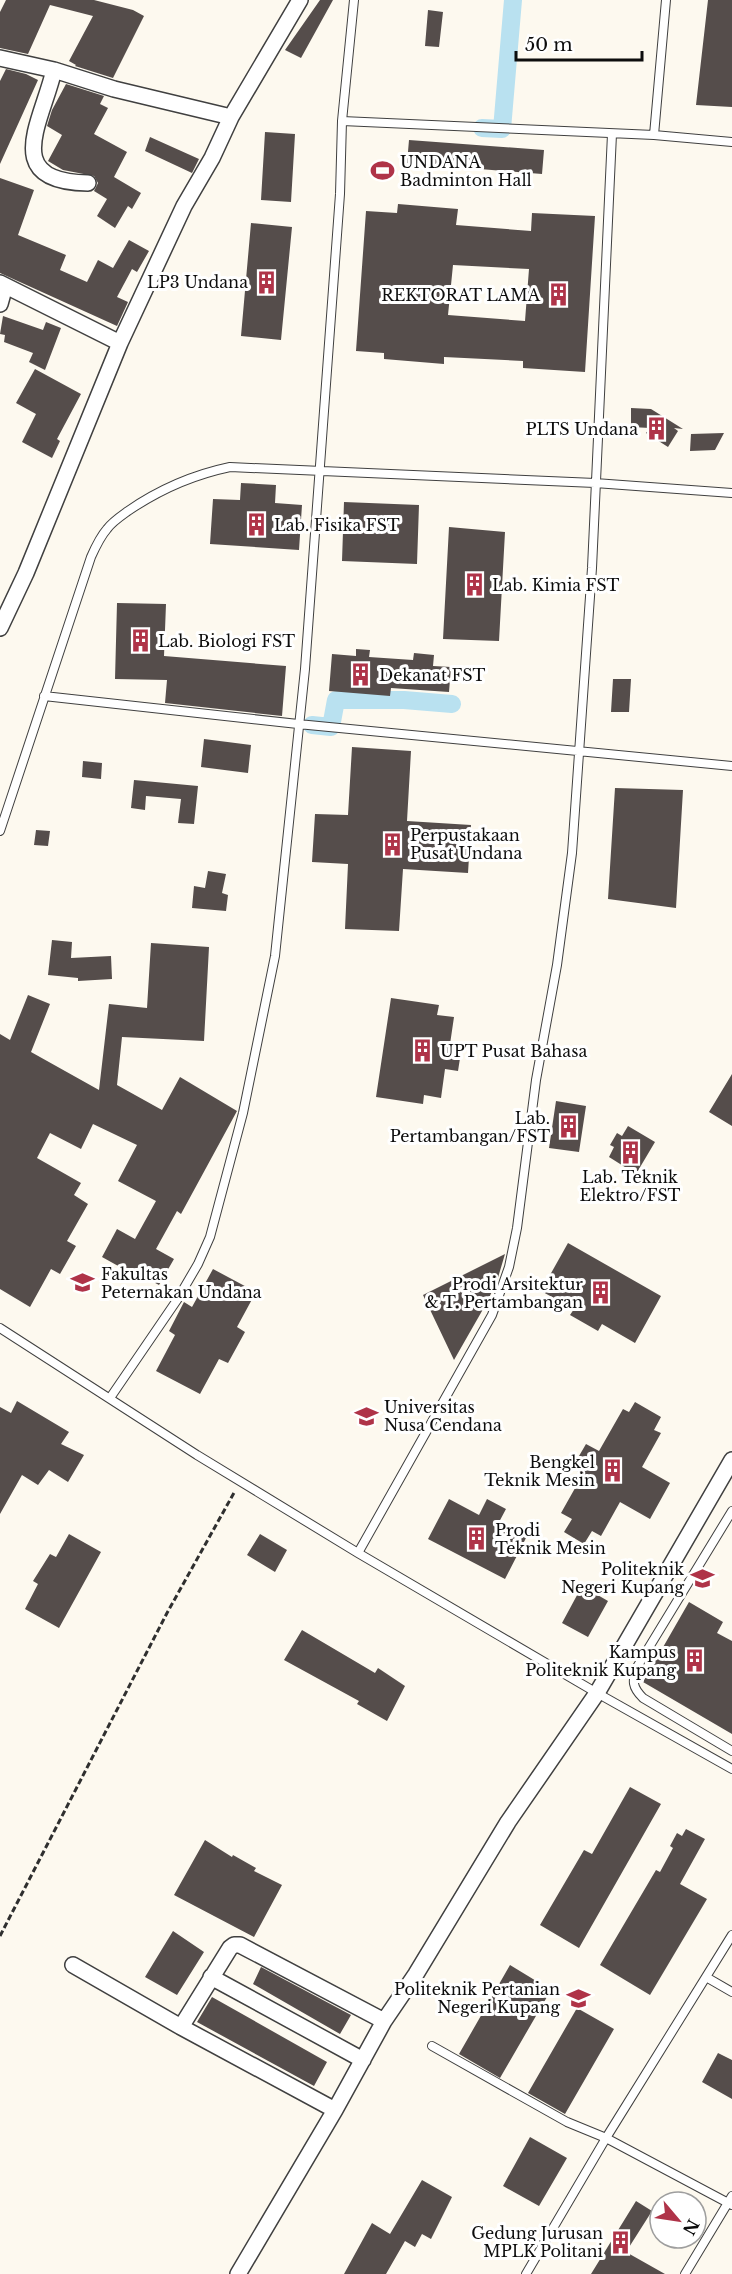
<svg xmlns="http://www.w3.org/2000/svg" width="732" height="2274" viewBox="0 0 732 2274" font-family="'Libre Baskerville',serif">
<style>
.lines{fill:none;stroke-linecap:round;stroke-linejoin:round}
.canal{stroke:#b9e1f0;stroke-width:18}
.building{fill:#554d4b;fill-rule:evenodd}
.lane-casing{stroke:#404040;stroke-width:10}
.street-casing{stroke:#404040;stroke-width:18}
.path{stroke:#2f2f2f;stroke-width:3;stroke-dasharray:6 3;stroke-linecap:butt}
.lane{stroke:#fff;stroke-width:8}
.street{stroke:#fff;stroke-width:15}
.labels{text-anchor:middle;stroke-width:6;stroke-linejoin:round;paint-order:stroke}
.poi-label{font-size:16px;fill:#0d0d0d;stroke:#fff;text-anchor:start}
</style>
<rect width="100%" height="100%" fill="#fdf9ef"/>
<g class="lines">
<path class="canal" d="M482,128L502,129L513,0
M312,725L331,727L336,700H404L452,704"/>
</g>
<path class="building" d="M6,0H94L133,10L144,16L113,78L75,66L76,65L69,61L93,16L50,5L28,54L0,48V12Z
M320,0H333L301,58L285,50Z
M708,0H732V107L696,105Z
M428,10L443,12L439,47L425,46Z
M6,69L26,74L38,80L0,164V81Z
M66,84L104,96L100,104L108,108L94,134L127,152L114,177L141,193L132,209L128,206L115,228L97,216L107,199L94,191L98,183L94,176L63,170L48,161L62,135L47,126L52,110Z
M265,132L295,134L291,202L261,200Z
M150,137L199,159L192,173L145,151Z
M409,140L544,150L542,174L407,163Z
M0,178L34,190L18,235L66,255L60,270L87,282L98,260L113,268L129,240L149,251L137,272L132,269L117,297L128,302L117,326L0,273Z
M398,204L458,209L456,225L531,231L532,213L595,216L585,372L523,368V361L444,357V364L384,359V353L356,351L366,211L397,213ZM453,265L529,269L525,321L448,315Z
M251,223L292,227L281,340L241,336Z
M3,316L43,330L46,322L61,328L45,370L29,362L33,353L4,342L5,335L0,334Z
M35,369L81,394L57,439L60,441L52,458L22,442L36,414L16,403Z
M631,408L651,409L683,429L674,428L678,431L668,447L646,433L650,428L631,427Z
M724,433L715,450L690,451L691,434Z
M241,483L276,485L275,503L302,505L299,550L210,544L213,499L240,500Z
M344,502L419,505L417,564L342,561Z
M449,527L505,532L499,641L443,639Z
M117,603L166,604L164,656L286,666L282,716L165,703L167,680L115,679Z
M356,649L370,650L369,657L413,660L414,653L434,655L433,666L451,667L449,692L391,688L390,696L329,691L332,654L356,656Z
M613,679H631L629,712H611Z
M204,739L251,745L248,773L201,767Z
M352,747L411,751L407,821L471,825L468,873L403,869L399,931L345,929L348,864L312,862L315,814L348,815Z
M83,761L102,763L101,779L82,777Z
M134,780L198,786L194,824L178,823L181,799L146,796L145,810L131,808Z
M615,788L683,790L676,908L608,899Z
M36,830L50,831L48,846L34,845Z
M208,871L226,874L222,893L228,895L226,911L192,908L194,886L205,888Z
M52,940L72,942L71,958L111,956L112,979L78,981V978L48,975Z
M151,943L209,947L204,1041L122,1037L117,1085L162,1110L180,1077L237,1111L181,1214L177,1211L156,1249L174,1259L159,1285L140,1275L136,1282L117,1272L120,1267L102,1257L117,1229L135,1239L156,1201L118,1181L137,1145L93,1124L81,1149L50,1133L37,1158L81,1183L74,1195L88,1204L67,1241L76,1246L60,1274L51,1269L30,1307L0,1289V1034L10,1040L28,995L50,1004L31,1052L99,1090L109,1004L147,1008Z
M391,998L439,1005L437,1015L454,1017L449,1051L461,1052L458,1071L445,1069L441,1098L424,1095L423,1104L376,1097Z
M732,1074V1126L709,1112Z
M556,1101L586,1106L579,1152L549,1148Z
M628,1126L655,1142L636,1174L609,1157L614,1147L610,1145L617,1133L622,1136Z
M568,1243L661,1296L635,1343L602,1324L598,1331L570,1315L574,1309L541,1291Z
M505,1254L497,1281L486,1304L454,1360L423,1295Z
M213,1269L256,1292L237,1327L245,1332L228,1363L219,1359L200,1394L156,1371L175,1335L169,1331L184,1302L192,1307Z
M17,1401L69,1432L61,1444L84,1455L68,1482L49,1470L38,1485L22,1475L0,1514V1407L11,1413Z
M635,1402L661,1417L654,1430L661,1433L642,1467L670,1483L650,1519L620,1502L601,1536L592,1531L584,1544L564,1532L572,1519L561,1513L583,1474L572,1468L586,1444L599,1451L623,1409L629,1412Z
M449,1499L479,1515L487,1499L506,1509L498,1524L526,1538L505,1579L428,1539Z
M69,1534L101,1552L59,1628L25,1609L38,1584L33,1581L50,1554L56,1557Z
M260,1534L287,1550L275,1572L247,1555Z
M582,1586L608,1601L588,1637L562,1623Z
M689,1602L723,1622L717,1633L732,1641V1734L643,1682Z
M302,1630L375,1673L378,1668L405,1686L387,1721L357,1704L359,1701L284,1660Z
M630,1787L661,1804L579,1948L540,1925L584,1850L592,1854Z
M686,1829L705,1839L680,1884L707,1899L650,1995L600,1965L656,1870L660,1872L673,1848L670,1846L677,1833L682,1836Z
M205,1840L232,1857L233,1855L256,1868L254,1871L282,1885L254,1937L174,1895Z
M173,1931L204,1952L177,1995L145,1977Z
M510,1965L551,1990L500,2078L459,2054Z
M261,1967L351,2015L340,2034L253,1984Z
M212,1997L327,2062L314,2086L197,2022Z
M577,2008L614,2029L565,2114L528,2093Z
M718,2053L732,2060V2099L702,2082Z
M530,2137L567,2158L539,2206L503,2186Z
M422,2180L452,2197L431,2239L422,2234L415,2247L405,2241L386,2274H344L372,2223L390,2234Z
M636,2201L652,2211L626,2252L665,2274H591Z"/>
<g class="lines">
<defs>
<path id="lane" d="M342,121L654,135L732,142
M654,135L666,0
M44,696L298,724L732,766
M0,831L91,557C95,548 100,537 107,529C112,522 121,516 128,511C160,489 192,475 230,467L595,483L732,493
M0,1328L197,1455L358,1553L597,1693L732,1769
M110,1398L177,1300L198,1264L210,1237L243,1113L275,956L305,669L340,194L342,121L354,0
M732,1511L637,1667C632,1681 632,1687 643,1698L732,1751
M358,1553L492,1315L509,1267L517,1228L536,1080L557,965L572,853L592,568L612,134
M706,1977L732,1992
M432,2046L567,2122L606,2138L732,2205
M526,2274L606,2138L732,1935
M685,2274L732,2196"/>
<path id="street" d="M0,58L54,70C42,122 0,182 88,183
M54,70L114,89L231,117
M0,283L120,343
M0,304L5,286
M0,628L26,573L120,343L184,206L212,158L231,117L300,0
M73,1965L181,2027L335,2110
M211,1977L363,2060
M181,2027L230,1948L234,1945H240L384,2021
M238,2274L335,2110L384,2021L416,1974L508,1822L597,1693L732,1460"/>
</defs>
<use href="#lane" class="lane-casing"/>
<use href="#street" class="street-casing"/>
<path class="path" d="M0,1936L167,1613L235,1491"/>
<use href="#lane" class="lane"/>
<use href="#street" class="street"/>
</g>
<defs>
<symbol id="stadium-bare" viewBox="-9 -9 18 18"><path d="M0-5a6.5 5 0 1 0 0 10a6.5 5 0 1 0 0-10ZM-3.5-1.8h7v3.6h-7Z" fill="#af3348" stroke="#fff" stroke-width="2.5" paint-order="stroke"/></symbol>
<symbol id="building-bare" viewBox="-9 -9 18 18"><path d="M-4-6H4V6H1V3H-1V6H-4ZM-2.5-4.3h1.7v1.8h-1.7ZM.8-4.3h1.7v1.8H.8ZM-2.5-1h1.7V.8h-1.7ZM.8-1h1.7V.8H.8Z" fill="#af3348" stroke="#fff" stroke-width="2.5" paint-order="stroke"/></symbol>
<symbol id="university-bare" viewBox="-9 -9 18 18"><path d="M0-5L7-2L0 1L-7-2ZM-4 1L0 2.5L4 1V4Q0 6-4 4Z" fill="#af3348" stroke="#fff" stroke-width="2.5" paint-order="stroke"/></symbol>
</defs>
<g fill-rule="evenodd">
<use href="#stadium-bare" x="366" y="154" width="33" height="33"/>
<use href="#building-bare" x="250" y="266" width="33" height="33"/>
<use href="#building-bare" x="542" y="278" width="33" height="33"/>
<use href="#building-bare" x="640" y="412" width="33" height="33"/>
<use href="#building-bare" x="240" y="508" width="33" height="33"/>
<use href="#building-bare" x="458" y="568" width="33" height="33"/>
<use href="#building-bare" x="124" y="624" width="33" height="33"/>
<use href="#building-bare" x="344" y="658" width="33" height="33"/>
<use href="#building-bare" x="376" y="828" width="33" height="33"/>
<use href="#building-bare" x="406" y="1034" width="33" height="33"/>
<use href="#building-bare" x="552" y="1110" width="33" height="33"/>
<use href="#building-bare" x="614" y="1136" width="33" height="33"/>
<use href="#university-bare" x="66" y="1266" width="33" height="33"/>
<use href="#building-bare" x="584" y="1276" width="33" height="33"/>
<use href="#university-bare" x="350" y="1400" width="33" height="33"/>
<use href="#building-bare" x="596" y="1454" width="33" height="33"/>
<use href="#building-bare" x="460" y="1522" width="33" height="33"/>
<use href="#university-bare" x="686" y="1562" width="33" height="33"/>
<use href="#building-bare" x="678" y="1644" width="33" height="33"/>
<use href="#university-bare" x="562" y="1982" width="33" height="33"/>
<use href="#building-bare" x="604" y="2226" width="33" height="33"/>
</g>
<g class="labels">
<g class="poi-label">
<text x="400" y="168">UNDANA<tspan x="400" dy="18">Badminton Hall</tspan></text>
<text x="248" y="288" text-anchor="end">LP3 Undana</text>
<text x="540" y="301" text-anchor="end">REKTORAT LAMA</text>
<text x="638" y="435" text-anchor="end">PLTS Undana</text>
<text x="274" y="531">Lab. Fisika FST</text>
<text x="492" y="591">Lab. Kimia FST</text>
<text x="158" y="647">Lab. Biologi FST</text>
<text x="379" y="681">Dekanat FST</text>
<text x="410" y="841">Perpustakaan<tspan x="410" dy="18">Pusat Undana</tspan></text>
<text x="440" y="1057">UPT Pusat Bahasa</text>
<text x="550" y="1124" text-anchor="end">Lab.<tspan x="550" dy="18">Pertambangan/FST</tspan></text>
<text x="630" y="1183" text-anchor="middle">Lab. Teknik<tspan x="630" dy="18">Elektro/FST</tspan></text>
<text x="101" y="1280">Fakultas<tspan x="101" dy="18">Peternakan Undana</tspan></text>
<text x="583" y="1290" text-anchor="end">Prodi Arsitektur<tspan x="583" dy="18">&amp; T. Pertambangan</tspan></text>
<text x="384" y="1413">Universitas<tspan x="384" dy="18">Nusa Cendana</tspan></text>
<text x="595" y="1468" text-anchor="end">Bengkel<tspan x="595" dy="18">Teknik Mesin</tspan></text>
<text x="495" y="1536">Prodi<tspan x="495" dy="18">Teknik Mesin</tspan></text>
<text x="684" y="1575" text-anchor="end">Politeknik<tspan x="684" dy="18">Negeri Kupang</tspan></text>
<text x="676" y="1658" text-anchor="end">Kampus<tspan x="676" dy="18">Politeknik Kupang</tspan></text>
<text x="560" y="1995" text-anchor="end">Politeknik Pertanian<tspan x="560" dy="18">Negeri Kupang</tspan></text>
<text x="603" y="2239" text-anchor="end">Gedung Jurusan<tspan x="603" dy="18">MPLK Politani</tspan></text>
</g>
</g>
<g transform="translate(678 2220) rotate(119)"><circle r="28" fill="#ffffff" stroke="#9e9e9e" stroke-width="1.5"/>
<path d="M0-4.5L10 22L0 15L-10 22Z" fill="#af3348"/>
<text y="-9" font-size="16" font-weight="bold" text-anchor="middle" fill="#0d0d0d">N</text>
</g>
<path d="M516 51v9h126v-9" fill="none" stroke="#0d0d0d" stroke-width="3"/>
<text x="525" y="51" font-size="18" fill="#0d0d0d" stroke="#ffffff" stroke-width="4.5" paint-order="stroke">50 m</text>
</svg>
